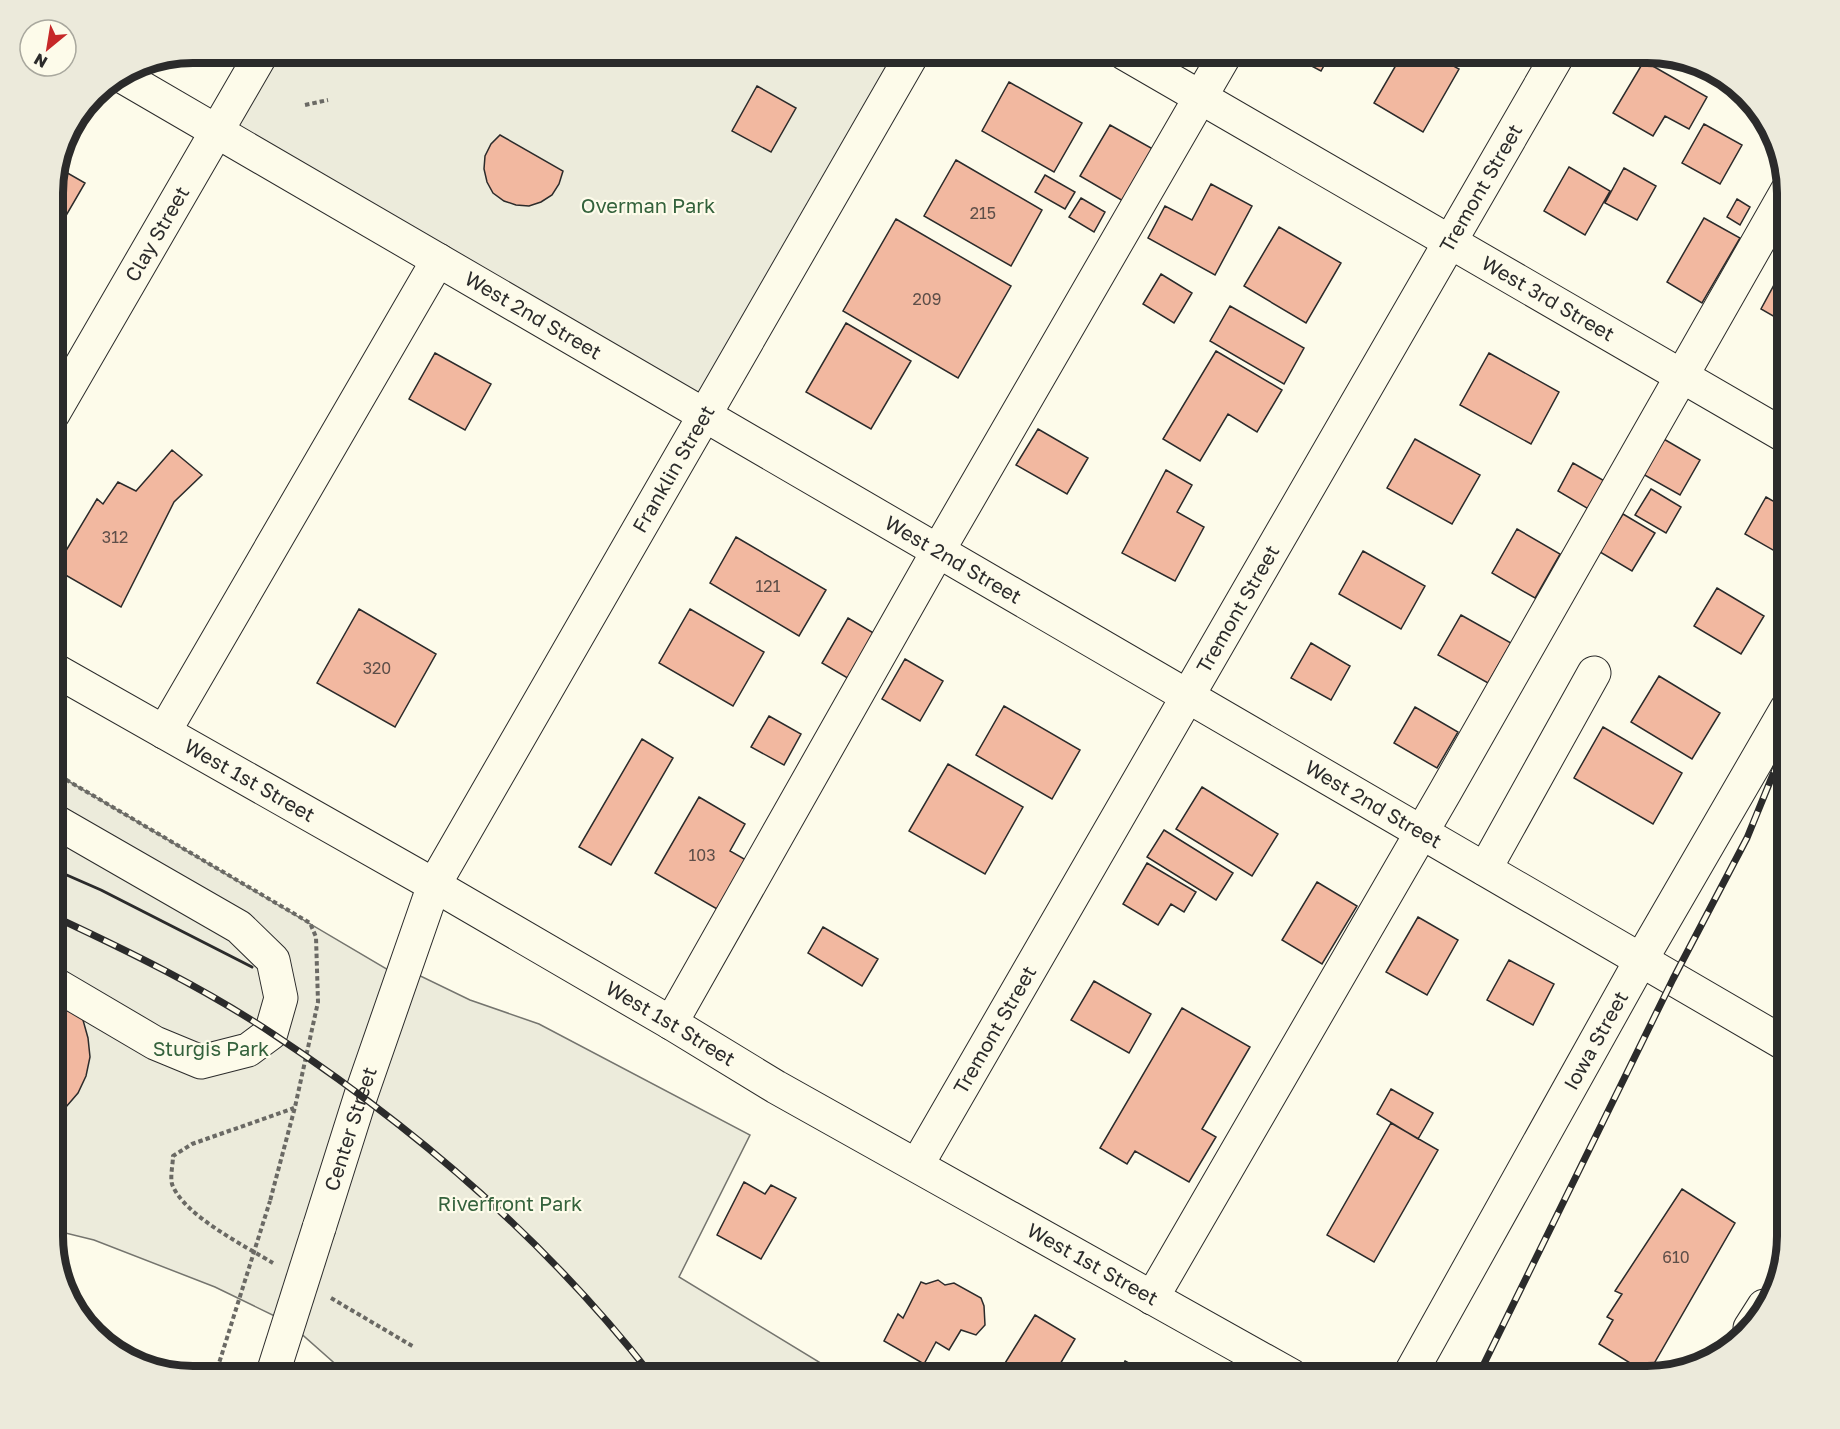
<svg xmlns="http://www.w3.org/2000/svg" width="1840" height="1429" viewBox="0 0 1840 1429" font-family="'Golos Text',sans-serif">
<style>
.green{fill:#ecebdb;stroke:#74746e;stroke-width:1.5}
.building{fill:#f2b8a0;stroke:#2b2b2b;stroke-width:1.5}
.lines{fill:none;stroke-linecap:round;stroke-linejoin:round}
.minor-casing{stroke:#2b2b2b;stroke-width:35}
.major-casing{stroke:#2b2b2b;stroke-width:35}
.path{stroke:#6a6964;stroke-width:4;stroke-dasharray:4.5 3;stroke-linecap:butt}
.minor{stroke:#fdfbea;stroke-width:33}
.major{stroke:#fdfbea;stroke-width:33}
.rail-casing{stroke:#2b2b2b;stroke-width:7}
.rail{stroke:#fdfbea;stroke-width:4.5;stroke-dasharray:14;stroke-linecap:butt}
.major-bridge-casing{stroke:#2b2b2b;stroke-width:35;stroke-linecap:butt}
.path-bridge{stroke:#6a6964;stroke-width:4;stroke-dasharray:4.5 3;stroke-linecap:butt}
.major-bridge{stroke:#fdfbea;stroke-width:33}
.wall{stroke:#2b2b2b;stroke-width:3}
.labels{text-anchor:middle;stroke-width:4.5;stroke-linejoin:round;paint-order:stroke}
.number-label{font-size:16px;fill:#5d4e48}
.street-label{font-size:20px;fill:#2b2b2b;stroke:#fdfbea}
.park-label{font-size:20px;fill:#34623c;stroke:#fdfbea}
.rim{fill:none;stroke:#2b2b2b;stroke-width:8}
</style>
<rect width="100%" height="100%" fill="#fdfbea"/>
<path class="green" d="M262,53H913L704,415L216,131Z
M53,772L400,977L404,968L470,1000L539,1024L750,1135L679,1277L842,1376H349L289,1323L215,1287L94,1240L53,1230Z"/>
<path class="building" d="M1287,53H1331L1321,71Z
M1403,53H1430L1459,69L1423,132L1374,103Z
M1644,61L1707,97L1689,129L1665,116L1653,136L1613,113Z
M1009,82L1082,123L1054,172L982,131Z
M757,86L796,108L771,152L732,131Z
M1704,124L1742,145L1720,184L1682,163Z
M1110,125L1160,153L1130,205L1080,176Z
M500,135L563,171L559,184L552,195L541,202L529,206L516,205L504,201L493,193L487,182L484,169L485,156L491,144Z
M956,160L1042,210L1011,266L924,216Z
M57,167L85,183L53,238V184Z
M1569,167L1610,191L1585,235L1544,211Z
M1624,168L1656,186L1637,220L1605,203Z
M1045,175L1075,192L1065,209L1035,192Z
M1211,184L1252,206L1215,275L1148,238L1165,206L1192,220Z
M1081,198L1105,212L1094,232L1069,217Z
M1737,199L1750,207L1740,225L1727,217Z
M1704,218L1740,238L1702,303L1667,282Z
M896,219L1011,286L958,378L843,311Z
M1279,227L1341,263L1306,323L1244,286Z
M1787,261V324L1761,309Z
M1161,274L1192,293L1174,323L1143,304Z
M1230,306L1304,348L1284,384L1210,341Z
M846,323L911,361L871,429L806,392Z
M1216,351L1282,390L1257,432L1228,414L1200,461L1163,439Z
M435,353L491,384L465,430L409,399Z
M1489,353L1559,392L1531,444L1460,405Z
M1038,429L1088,458L1067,494L1016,465Z
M1662,438L1700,460L1680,495L1641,473Z
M1415,439L1480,475L1452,524L1387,488Z
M172,450L202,475L174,502L121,607L55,569L97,499L103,504L118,482L136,491Z
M1573,463L1608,483L1592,511L1558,491Z
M1166,470L1192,485L1177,512L1204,527L1175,581L1122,553Z
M1651,489L1681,507L1666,533L1635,515Z
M1766,497L1787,509V558L1745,534Z
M1623,514L1655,533L1632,571L1600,552Z
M1517,529L1560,554L1535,598L1492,573Z
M736,537L826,590L799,636L710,583Z
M1363,551L1425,586L1401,629L1339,594Z
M1717,588L1764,616L1741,654L1694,626Z
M359,609L436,654L395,727L317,683Z
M690,609L764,652L733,706L659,663Z
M1461,615L1511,643L1488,683L1438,655Z
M848,618L882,638L856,683L822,663Z
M1311,643L1350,666L1331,700L1291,678Z
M905,659L943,681L920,721L882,699Z
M1659,676L1720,713L1692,759L1631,722Z
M1004,706L1080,750L1052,799L976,755Z
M1415,707L1458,732L1437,768L1394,743Z
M769,716L801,734L784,765L751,747Z
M1603,727L1682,773L1653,824L1574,778Z
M642,739L673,758L611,865L579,847Z
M948,764L1023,807L985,874L909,831Z
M1202,787L1278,834L1252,876L1176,829Z
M699,797L745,824L730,851L746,860L717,909L655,873Z
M1164,830L1233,873L1216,900L1147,857Z
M1147,863L1196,892L1184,912L1171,904L1158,925L1123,904Z
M1317,882L1357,906L1322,964L1282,940Z
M1418,917L1458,940L1427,995L1386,972Z
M823,927L878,959L862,986L808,953Z
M1509,960L1554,984L1533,1025L1487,1000Z
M1094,981L1151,1014L1129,1053L1071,1020Z
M53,986L73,1004L83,1020L88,1038L90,1057L86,1076L78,1093L66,1107L53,1117Z
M1182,1008L1250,1047L1202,1129L1216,1137L1189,1182L1135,1151L1127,1164L1100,1148Z
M1391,1089L1433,1113L1418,1139L1377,1114Z
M1391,1123L1438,1150L1374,1262L1327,1235Z
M744,1182L765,1194L771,1185L796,1198L761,1259L717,1235Z
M1682,1189L1735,1223L1648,1374L1599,1344L1613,1320L1607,1317L1622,1294L1615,1291Z
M938,1280L945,1285L954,1283L981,1298L984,1306L985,1325L976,1335L961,1330L949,1350L936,1342L924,1364L884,1341L898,1314L903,1318L921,1282L926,1284Z
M1035,1315L1075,1339L1053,1376H997Z
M1125,1361L1152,1376H1110L1114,1368L1121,1370Z"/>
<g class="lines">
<defs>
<g id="minor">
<path id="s1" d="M1124,53L1787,437"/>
<path id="s2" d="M120,75L1787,1045"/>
<path id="s3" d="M53,414L262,53"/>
<path d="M164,732L438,260"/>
<path d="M1485,869L1594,673"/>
<path id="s4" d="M434,885L913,53"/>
<path d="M53,983L155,1043L201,1062L248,1050L271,1033L281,998L273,960L239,927L53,820"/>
<path d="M671,1023L938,551L1226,53"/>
<path id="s5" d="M917,1165L1559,53"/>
<path d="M1152,1298L1445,792L1787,191"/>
<path d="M1750,1328L1764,1306"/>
<path id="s6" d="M1409,1376L1641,960L1787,708"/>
</g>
<g id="major">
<path id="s7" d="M53,669L434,885L671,1023L776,1087L1292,1376"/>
<path id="s8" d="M319,1228L361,1095L434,885"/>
</g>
</defs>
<use href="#minor" class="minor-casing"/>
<use href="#major" class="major-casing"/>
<path class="path" d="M305,105L328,100
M53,772L310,923L316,937L318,1002L295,1107L270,1201
M273,1263C245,1246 183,1215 172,1184C170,1176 173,1164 173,1156L192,1144L294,1108
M331,1298L414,1347"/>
<use href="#minor" class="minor"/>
<use href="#major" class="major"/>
<defs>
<path id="rail" d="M53,916C128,951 204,988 273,1034C415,1128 547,1241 652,1376
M1478,1376L1673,979L1747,838L1787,740"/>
</defs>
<use href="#rail" class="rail-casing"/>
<use href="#rail" class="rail"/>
<defs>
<path id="major-bridge" d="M272,1376L319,1228"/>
</defs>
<use href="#major-bridge" class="major-bridge-casing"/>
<path class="path-bridge" d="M215,1376L270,1201"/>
<use href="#major-bridge" class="major-bridge"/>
<path class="wall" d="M53,869L101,890L252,967"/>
</g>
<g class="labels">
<g class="number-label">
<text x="983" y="219">215</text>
<text x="927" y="305">209</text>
<text x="115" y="543">312</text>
<text x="768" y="592">121</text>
<text x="377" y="674">320</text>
<text x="702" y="861">103</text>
<text x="1676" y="1263">610</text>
</g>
<g class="street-label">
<text dy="7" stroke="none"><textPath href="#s5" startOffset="1128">Tremont Street</textPath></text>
<text dy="7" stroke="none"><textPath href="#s3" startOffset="208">Clay Street</textPath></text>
<text dy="7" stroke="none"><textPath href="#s1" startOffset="490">West 3rd Street</textPath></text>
<text dy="7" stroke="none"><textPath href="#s2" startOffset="478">West 2nd Street</textPath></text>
<text dy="7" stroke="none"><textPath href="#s4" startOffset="480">Franklin Street</textPath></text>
<text dy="7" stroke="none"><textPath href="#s2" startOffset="964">West 2nd Street</textPath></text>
<text dy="7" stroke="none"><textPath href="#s5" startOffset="642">Tremont Street</textPath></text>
<text dy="7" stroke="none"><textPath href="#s7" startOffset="226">West 1st Street</textPath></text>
<text dy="7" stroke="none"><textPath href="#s2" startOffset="1450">West 2nd Street</textPath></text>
<text dy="7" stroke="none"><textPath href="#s7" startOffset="712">West 1st Street</textPath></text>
<text dy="7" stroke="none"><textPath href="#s5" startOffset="156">Tremont Street</textPath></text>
<text dy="7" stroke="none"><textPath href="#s6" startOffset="384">Iowa Street</textPath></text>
<text dy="7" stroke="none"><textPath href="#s8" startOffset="104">Center Street</textPath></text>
<text dy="7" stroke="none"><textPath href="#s7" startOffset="1198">West 1st Street</textPath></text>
</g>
<g class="park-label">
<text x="648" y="213">Overman Park</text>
<text x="211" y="1056">Sturgis Park</text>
<text x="510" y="1211">Riverfront Park</text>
</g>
</g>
<path d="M0 0H1840V1429H0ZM193 63H1647A130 130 0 0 1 1777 193V1236A130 130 0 0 1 1647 1366H193A130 130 0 0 1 63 1236V193A130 130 0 0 1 193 63Z" fill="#eceadb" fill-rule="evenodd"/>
<path class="rim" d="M193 63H1647A130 130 0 0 1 1777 193V1236A130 130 0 0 1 1647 1366H193A130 130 0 0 1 63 1236V193A130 130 0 0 1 193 63Z"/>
<g transform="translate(48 48) rotate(210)"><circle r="28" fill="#fdfbea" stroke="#a9a89e" stroke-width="1.5"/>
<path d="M0-4.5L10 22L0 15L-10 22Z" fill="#c62828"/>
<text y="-9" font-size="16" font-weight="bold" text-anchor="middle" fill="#2b2b2b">N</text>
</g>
</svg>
